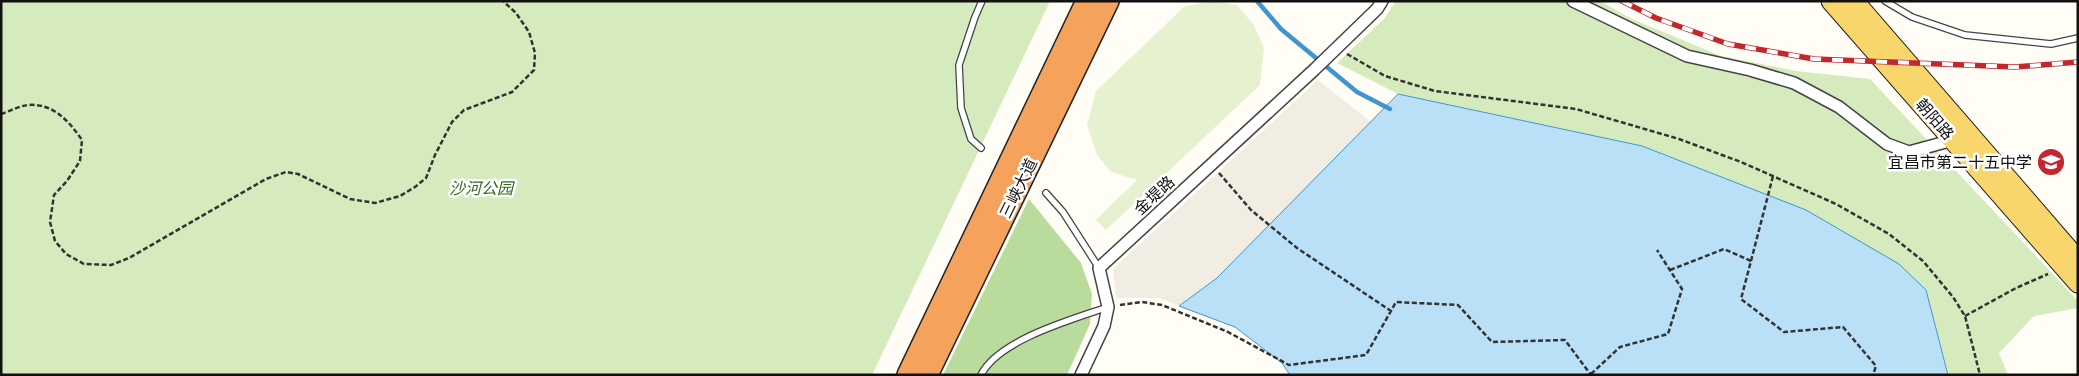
<svg xmlns="http://www.w3.org/2000/svg" width="2079" height="376" viewBox="0 0 2079 376" font-family="Spectral,'Noto Sans SC',serif">
<style>
.green{fill:#d5ebbd}
.forest{fill:#b9dc9c}
.pitch{fill:#e6f2cf}
.plaza{fill:#f1ede2}
.water{fill:#b9e0f7;stroke:#3f96cf}
.lines{fill:none;stroke-linecap:round;stroke-linejoin:round}
.stream{stroke:#3f96cf;stroke-width:4.5}
.lane-casing{stroke:#444;stroke-width:8}
.street-casing{stroke:#444;stroke-width:14}
.primary-casing{stroke:#222;stroke-width:21}
.highway-casing{stroke:#222;stroke-width:24}
.path{stroke:#333;stroke-width:2.5;stroke-dasharray:5 2.5;stroke-linecap:butt}
.lane{stroke:#fff;stroke-width:5.5}
.street{stroke:#fff;stroke-width:11}
.primary{stroke:#f9d66b;stroke-width:19}
.highway{stroke:#f5a25d;stroke-width:21}
.rail-casing{stroke:#c4262e;stroke-width:5.5}
.rail{stroke:#fff;stroke-width:4;stroke-dasharray:11;stroke-linecap:butt}
.labels{text-anchor:middle;stroke-width:5;stroke-linejoin:round;paint-order:stroke}
.street-label{font-size:16px;fill:#111;stroke:#fff}
.poi-label{font-size:16px;fill:#111;stroke:#fff;text-anchor:end}
.park-label{font-size:16px;font-style:italic;fill:#2f6b1f;stroke:#fff}
</style>
<rect width="100%" height="100%" fill="#fffdf5"/>
<path class="green" d="M1,1H1050L872,375H1Z
M1396,1H1600L1632,19L1721,56L1796,71L1870,79L2078,301V308L2034,316L1999,353L2008,375H1949L1925,290L1642,146L1398,94L1337,63L1384,19Z"/>
<path class="forest" d="M1029,199L1081,263L1092,294L1090,324L1067,375H943Z"/>
<path class="pitch" d="M1213,1L1237,5L1254,25L1264,48L1260,85L1106,230L1096,220L1137,180L1111,172L1097,155L1087,125L1096,91L1185,6Z"/>
<path class="plaza" d="M1318,80L1371,122L1217,279L1179,306L1159,298H1116L1113,269Z"/>
<path class="water" d="M1398,94L1642,146L1806,210L1899,264L1926,290L1948,375H1290L1282,363L1235,327L1179,306L1217,278Z"/>
<g class="lines">
<path class="stream" d="M1257,1L1281,29L1357,92L1390,109"/>
<defs>
<path id="lane" d="M1885,1L1912,17L1965,35L2051,44L2078,38
M981,148L971,139L961,108L959,65L975,17L982,1
M1046,193L1063,212L1099,268
M981,375C998,340 1073,319 1108,307"/>
<path id="street" d="M1573,1L1687,56L1750,70L1794,83L1839,107L1887,144L1909,152L1953,140
M1081,375L1104,326L1108,307L1099,268L1315,69L1377,9L1382,1"/>
<path id="primary" d="M1831,1L2078,283
M1854,1L2078,260"/>
<path id="highway" d="M908,375L1087,1
M927,375L1108,1"/>
</defs>
<use href="#lane" class="lane-casing"/>
<use href="#street" class="street-casing"/>
<use href="#primary" class="primary-casing"/>
<use href="#highway" class="highway-casing"/>
<path class="path" d="M1347,54L1385,76L1435,91L1576,109L1679,139L1741,162L1836,204L1889,234L1923,261L1953,297L1965,316L1980,375
M1,114C10,111 19,106 28,105C53,103 69,121 82,140L80,161L67,181L54,195L50,222L55,241L66,254L84,264L111,265L129,258L266,179L286,172L298,174L350,199L375,203L400,196L415,187L426,178L435,155L452,122L464,110L512,92L534,70L535,53L529,32L516,13L503,1
M1219,173L1251,210L1297,248L1391,311
M1751,261L1773,176
M1670,270L1724,249L1751,261L1741,299L1784,332L1843,327L1876,366L1873,375
M1120,305L1142,302L1162,305L1228,332L1289,365L1366,355L1396,302L1458,305L1492,342L1565,340L1591,375
M1965,316L2016,288L2048,274
M1591,374L1620,347L1668,334L1682,289L1657,250"/>
<use href="#lane" class="lane"/>
<use href="#street" class="street"/>
<use href="#primary" class="primary"/>
<use href="#highway" class="highway"/>
<defs>
<path id="rail" d="M1622,1L1656,18L1728,44L1814,59L2015,67L2078,62"/>
</defs>
<use href="#rail" class="rail-casing"/>
<use href="#rail" class="rail"/>
</g>
<defs>
<symbol id="school-disc" viewBox="-11 -11 22 22"><circle r="9.5" fill="#c4262e" stroke="#fff"/><path d="M0-5L7-2L0 1L-7-2ZM-4 1L0 2.5L4 1V4Q0 6-4 4Z" fill="#fff"/></symbol>
</defs>
<g fill-rule="evenodd">
<use href="#school-disc" x="2035" y="146" width="32" height="32"/>
</g>
<g class="labels">
<g class="street-label">
<text transform="translate(1935 119) rotate(49)" y="6">朝阳路</text>
<text transform="translate(1018 188) rotate(-64)" y="6">三峡大道</text>
<text transform="translate(1154 195) rotate(-43)" y="6">金堤路</text>
</g>
<g class="poi-label">
<text x="2032" y="168">宜昌市第二十五中学</text>
</g>
<g class="park-label">
<text x="481" y="194">沙河公园</text>
</g>
</g>
<rect width="2079" height="376" fill="none" stroke="#111111" stroke-width="5"/>
</svg>
